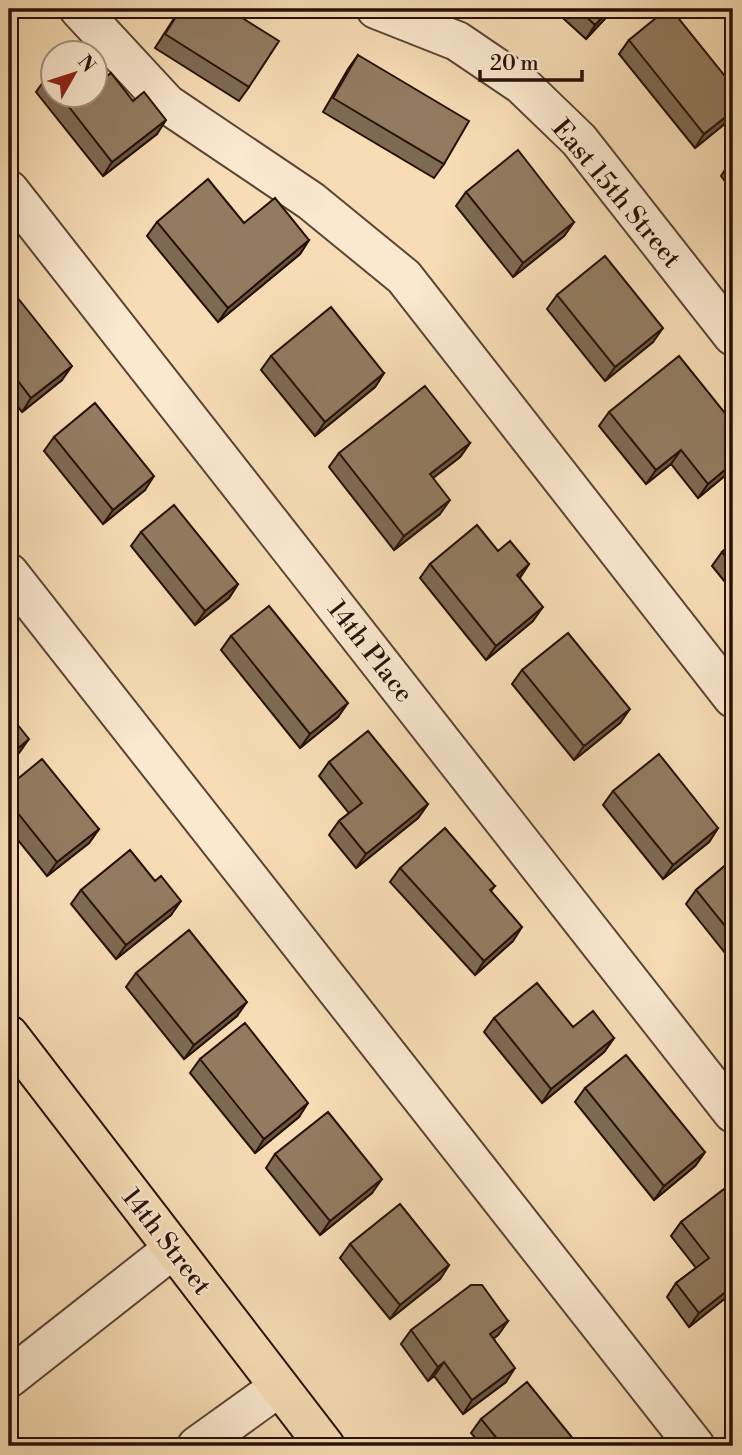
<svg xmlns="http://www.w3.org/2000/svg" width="742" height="1455" viewBox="0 0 742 1455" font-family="'Libre Bodoni',serif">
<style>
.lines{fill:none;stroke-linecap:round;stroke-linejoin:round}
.minor-casing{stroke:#5b4432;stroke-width:42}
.major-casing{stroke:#271107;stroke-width:42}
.minor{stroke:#fae8cf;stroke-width:38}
.major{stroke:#f7dcb5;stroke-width:38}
.wall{fill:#7e6a53;stroke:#271107;stroke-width:2}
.shaded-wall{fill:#675644;stroke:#271107;stroke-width:2}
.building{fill:#937b61;stroke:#271107;stroke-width:2}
.labels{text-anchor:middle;stroke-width:5;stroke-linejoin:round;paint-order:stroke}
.street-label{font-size:26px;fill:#271107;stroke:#fae8cf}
</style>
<rect width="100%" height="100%" fill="#f7dcb5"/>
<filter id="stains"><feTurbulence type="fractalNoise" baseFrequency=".00286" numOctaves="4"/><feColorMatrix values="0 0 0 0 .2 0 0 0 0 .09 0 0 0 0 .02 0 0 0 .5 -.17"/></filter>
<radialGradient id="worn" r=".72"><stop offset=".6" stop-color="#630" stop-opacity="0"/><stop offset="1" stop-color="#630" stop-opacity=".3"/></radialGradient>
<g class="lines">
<defs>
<path id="minor" d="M79,9L167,104L311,201L404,277L733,698
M376,9L457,41L522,85L579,140L733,336
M9,190L733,1113
M9,573L695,1446
M9,1378L173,1249
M197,1446L279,1387"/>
<path id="major" d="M9,1035L325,1446"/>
</defs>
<use href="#minor" class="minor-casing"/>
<use href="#major" class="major-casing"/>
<use href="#minor" class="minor"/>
<use href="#major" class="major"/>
</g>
<path class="wall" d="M180,9H228L249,87L239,101L155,48Z
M553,9H614L586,39Z
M629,40L733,117L695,148L619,54Z
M358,55L444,164L434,178L323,112L348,69Z
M52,73V94H94L103,79L157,134L103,176L36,92L46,78Z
M733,160V192L721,176L730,162Z
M466,192L574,222L564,236L513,277L456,206Z
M157,222L309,240L300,254L218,322L147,236Z
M9,287L62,380L22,412L9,395Z
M557,295L653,342L605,381L547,309Z
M271,356L384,373L375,387L315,436L261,370Z
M609,412L733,423V469L698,498L671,464L646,484L599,426Z
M54,437L145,490L103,524L44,451Z
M470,443L460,457L433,478L440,514L394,550L329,467L339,453Z
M141,532L238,584L229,598L195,625L131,546Z
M733,543V592L712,566L722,552Z
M498,551L529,564L520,578L533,621L486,660L420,578L430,564Z
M231,636L338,717L300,748L221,650Z
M522,670L620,723L574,760L512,684Z
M329,762L428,804L418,818L356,868L329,835L339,821L349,813L319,776Z
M9,786L99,829L89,843L47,876L9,829Z
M613,791L718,828L709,842L663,879L603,805Z
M733,859V963L686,904L696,890Z
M400,868L495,886L491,891L513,941L475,975L390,882Z
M81,890L171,915L116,959L71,904Z
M136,973L237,1016L184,1059L126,987Z
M494,1018L573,1027L614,1038L604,1052L542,1103L484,1032Z
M200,1059L299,1117L255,1153L190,1073Z
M585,1088L705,1152L695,1166L654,1200L575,1102Z
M275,1154L372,1193L320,1235L266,1168Z
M733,1192V1292L689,1327L667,1297L676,1283L696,1268L671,1236L681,1222Z
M350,1244L449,1265L440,1279L390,1319L340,1258Z
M508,1321L498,1335L494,1338L506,1382L463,1414L434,1376L428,1381L401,1344L411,1330Z
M481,1419L579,1446H482L471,1433Z"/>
<path class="shaded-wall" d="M610,9H614L586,39L595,25Z
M733,111V117L695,148L704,134Z
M166,120L157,134L103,176L112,162Z
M574,222L564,236L513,277L523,263Z
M309,240L300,254L218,322L228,308Z
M663,328L653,342L605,381L615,367Z
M72,366L62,380L22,412L31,398Z
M384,373L375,387L315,436L325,422Z
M470,443L460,457L420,488L430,474Z
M681,450L671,464L646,484L656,470Z
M733,463V469L698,498L708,484Z
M154,476L145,490L103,524L113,510Z
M450,500L440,514L394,550L404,536Z
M529,564L519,578L517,575Z
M238,584L229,598L195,625L205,611Z
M543,607L533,621L486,660L496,646Z
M348,703L338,717L300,748L310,734Z
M630,709L620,723L574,760L584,746Z
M29,739L19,753L9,762V756Z
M428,804L418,818L356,868L366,854Z
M718,828L709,842L663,879L673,865Z
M99,829L89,843L47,876L57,862Z
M181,901L171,915L116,959L126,945Z
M522,927L513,941L475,975L484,961Z
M247,1002L237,1016L184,1059L194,1045Z
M614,1038L604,1052L542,1103L551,1089Z
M308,1103L299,1117L255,1153L264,1139Z
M705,1152L695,1166L654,1200L664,1186Z
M382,1179L372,1193L320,1235L330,1221Z
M449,1265L440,1279L390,1319L400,1305Z
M733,1286V1292L689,1327L699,1313Z
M508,1321L498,1335L481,1348L490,1334Z
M444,1362L434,1376L428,1381L438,1367Z
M515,1368L506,1382L463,1414L472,1400Z"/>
<path class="building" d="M181,9H228L279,41L249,87L165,34Z
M578,9H610L595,25Z
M667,9H671L733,86V111L704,134L629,40Z
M358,55L469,121L444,164L333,98Z
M94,68L103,79L111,73L133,101L144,92L166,120L112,162L59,94H94Z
M52,73V87L46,78Z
M518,150L574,222L523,263L466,192Z
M208,179L244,223L275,198L309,240L228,308L157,222Z
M605,256L663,328L615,367L557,295Z
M9,287L72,366L31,398L9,369Z
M331,307L384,373L325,422L271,356Z
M679,356L733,423V463L708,484L681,450L656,470L609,412Z
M425,386L470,443L430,474L450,500L404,536L339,453Z
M95,403L154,476L113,510L54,437Z
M174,505L238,584L205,611L141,532Z
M477,525L498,551L510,541L529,564L517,575L543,607L496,646L430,564Z
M733,543V566L722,552Z
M269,606L348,703L310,734L231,636Z
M568,633L630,709L584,746L522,670Z
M9,714L29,739L9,756Z
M368,731L428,804L366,854L339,821L362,803L329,762Z
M659,754L718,828L673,865L613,791Z
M42,759L99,829L57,862L9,802V786Z
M445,828L495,886L490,890L522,927L484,961L400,868Z
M130,850L155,881L161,876L181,901L126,945L81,890Z
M733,859V936L696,890Z
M189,930L247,1002L194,1045L136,973Z
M537,983L573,1027L593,1011L614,1038L551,1089L494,1018Z
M245,1023L308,1103L264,1139L200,1059Z
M626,1055L705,1152L664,1186L585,1088Z
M328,1112L382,1179L330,1221L275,1154Z
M728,1186L733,1192V1286L699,1313L676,1283L709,1258L681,1222Z
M400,1204L449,1265L400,1305L350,1244Z
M471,1285H482L508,1321L490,1334L515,1368L472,1400L444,1362L438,1367L411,1330Z
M527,1382L579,1446H503L481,1419Z"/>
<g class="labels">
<g class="street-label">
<text transform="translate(617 193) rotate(50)" y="9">East 15th Street</text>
<text transform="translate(371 651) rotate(52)" y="9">14th Place</text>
<text transform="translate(167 1241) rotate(52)" y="9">14th Street</text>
</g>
</g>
<rect width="742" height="1455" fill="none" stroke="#f7dcb5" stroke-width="35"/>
<rect x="10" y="10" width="721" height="1434" fill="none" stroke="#271107" stroke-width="3.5"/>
<rect x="18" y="18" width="707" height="1420" fill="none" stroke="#271107" stroke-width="2"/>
<g transform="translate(74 74) rotate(51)"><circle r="33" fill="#fae8cf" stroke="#a6927f" stroke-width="2"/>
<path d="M0-5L12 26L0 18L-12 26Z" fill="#8f2418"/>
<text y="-10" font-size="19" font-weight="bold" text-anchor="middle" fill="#271107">N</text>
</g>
<path d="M480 70v10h102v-10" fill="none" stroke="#271107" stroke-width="3.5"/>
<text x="490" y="70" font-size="21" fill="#271107" stroke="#fae8cf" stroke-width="5" paint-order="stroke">20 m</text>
<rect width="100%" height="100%" filter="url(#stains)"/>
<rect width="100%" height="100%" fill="url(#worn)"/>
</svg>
